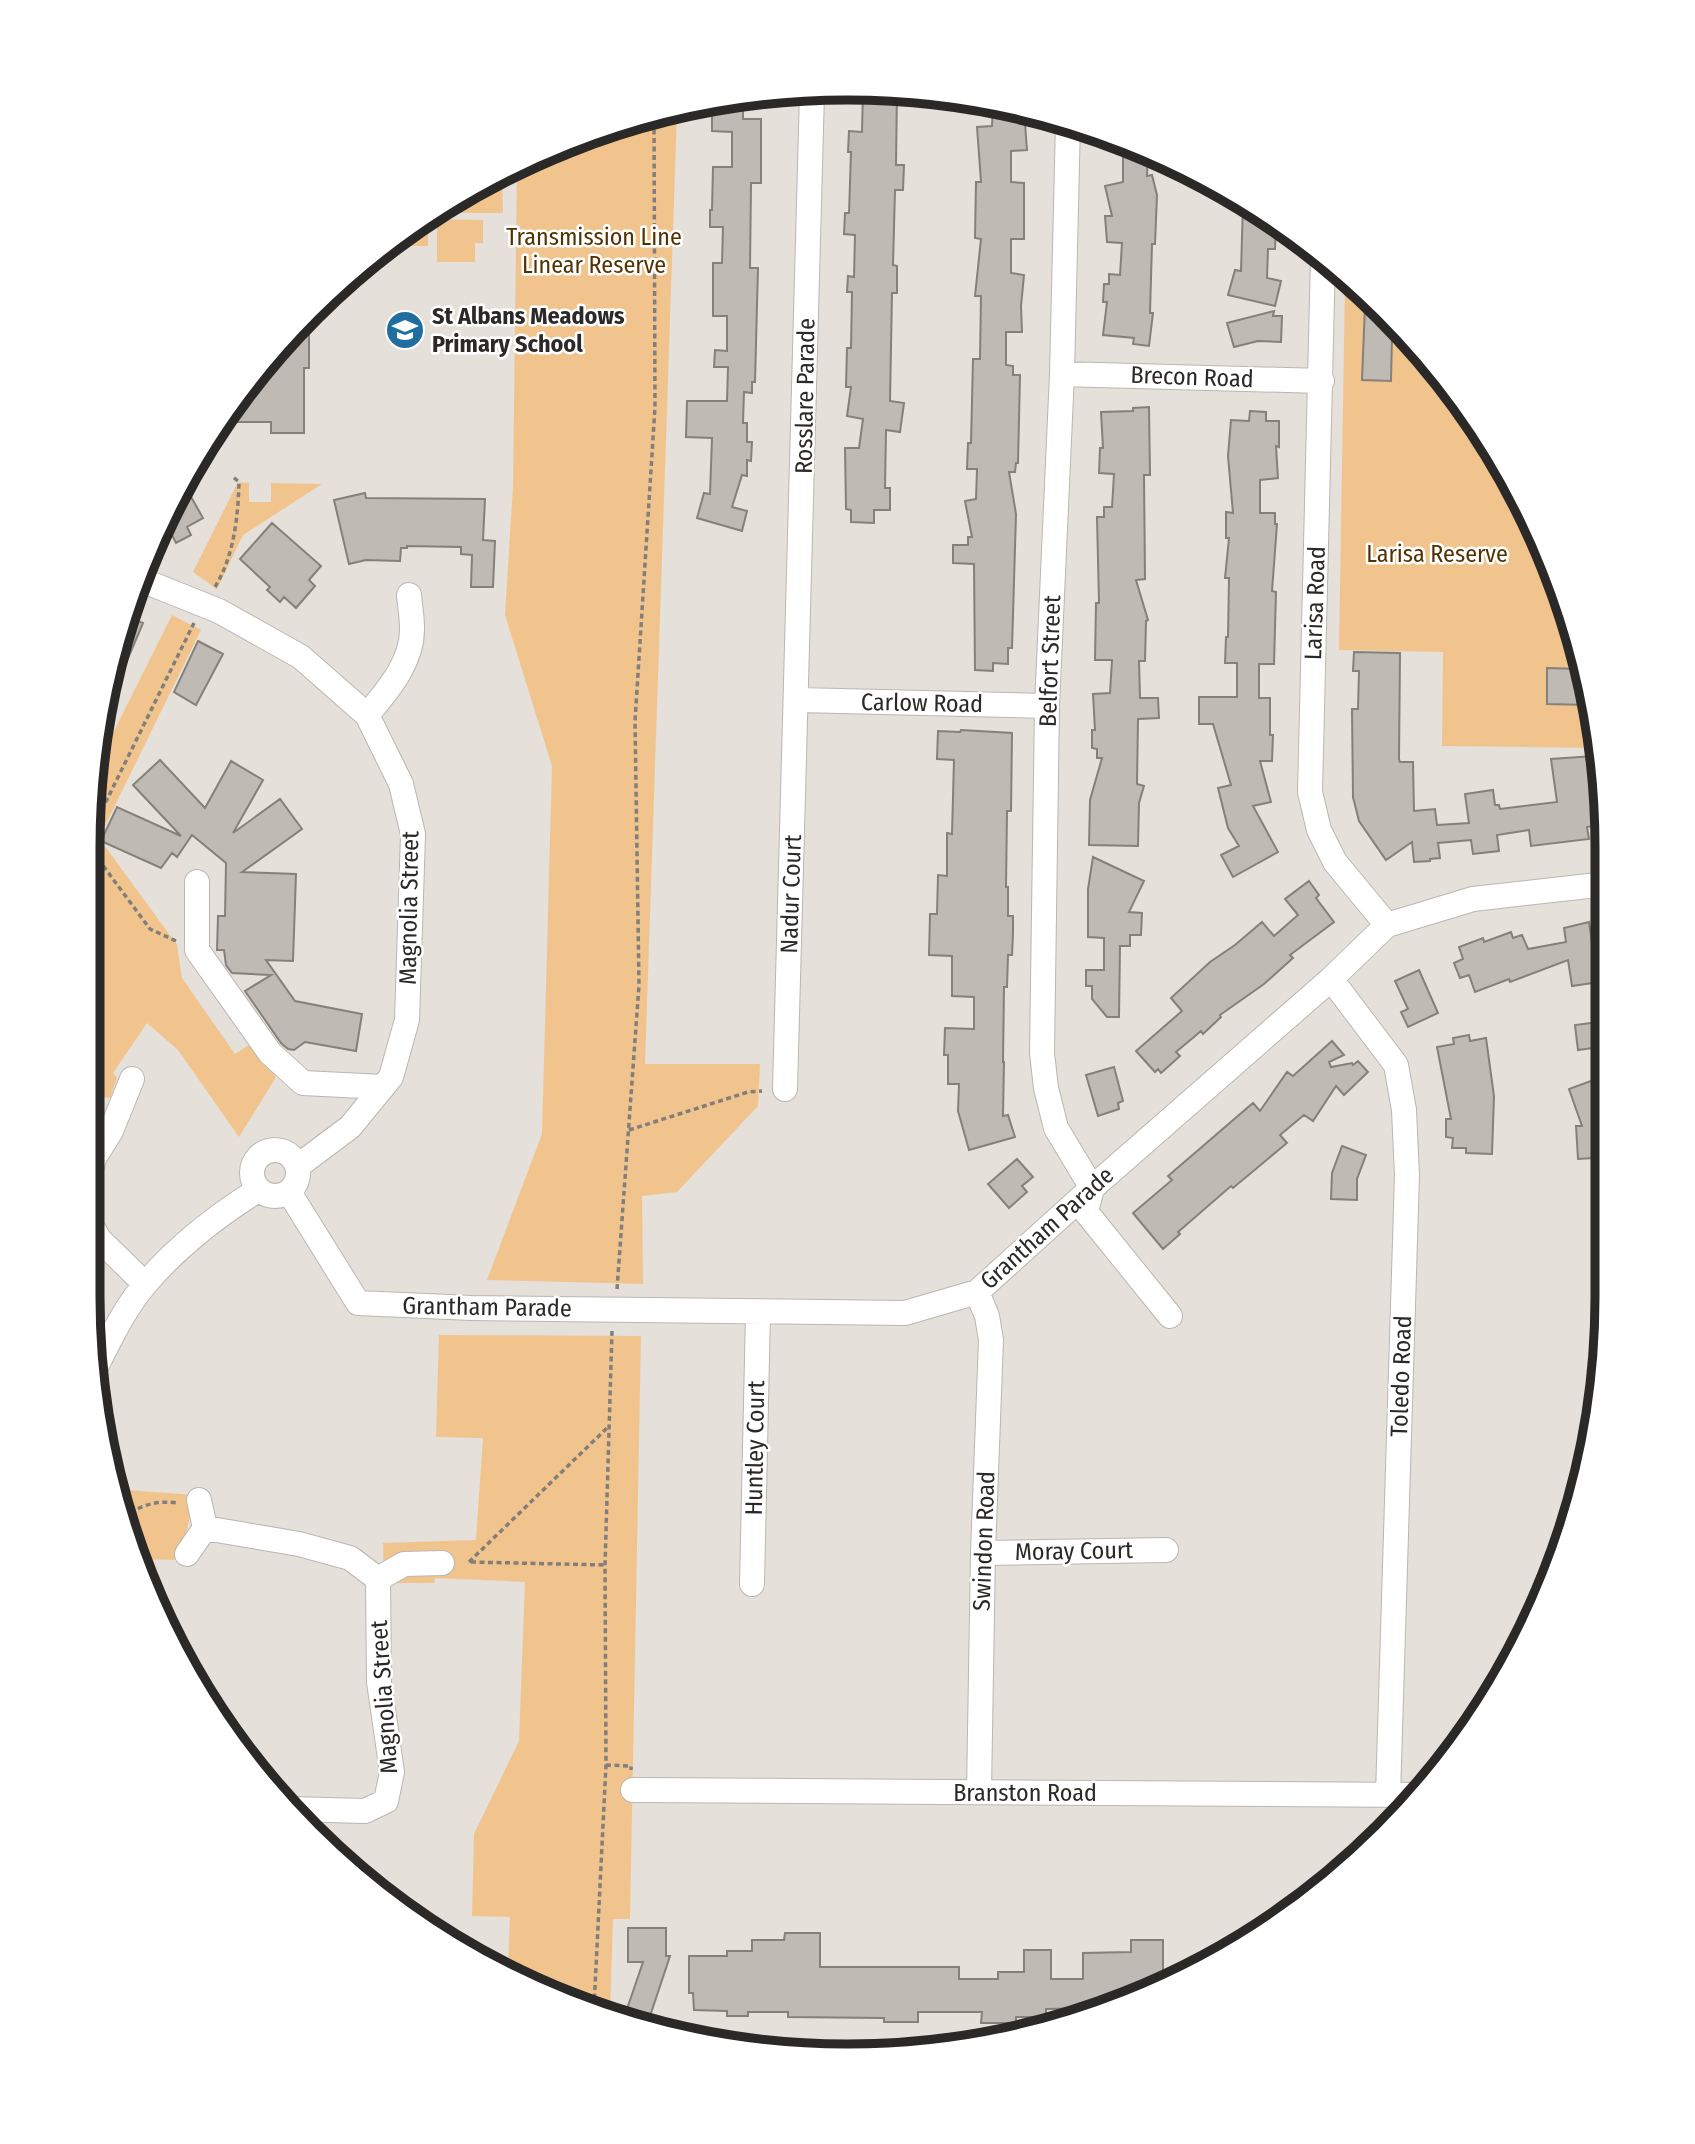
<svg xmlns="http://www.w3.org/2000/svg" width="1695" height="2144" viewBox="0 0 1695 2144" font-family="'Fira Sans Condensed',sans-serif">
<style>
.green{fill:#f1c48e}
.building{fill:#bfbab4;stroke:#84807a;stroke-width:2}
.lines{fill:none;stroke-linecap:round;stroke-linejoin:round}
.street-casing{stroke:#bbb6b0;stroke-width:26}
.path{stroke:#827f7b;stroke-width:3.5;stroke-dasharray:5 3.5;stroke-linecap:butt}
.street{stroke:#fff;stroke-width:24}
.labels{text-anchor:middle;stroke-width:5;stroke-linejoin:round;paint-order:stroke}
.park-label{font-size:24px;fill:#523200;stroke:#fff}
.poi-label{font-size:24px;font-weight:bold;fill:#2b2927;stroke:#fff;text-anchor:start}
.street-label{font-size:24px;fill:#2b2927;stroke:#fff}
.rim{fill:none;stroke:#2b2927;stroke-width:9}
</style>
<rect width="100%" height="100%" fill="#e5e0d9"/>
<path class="green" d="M677,111L645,1064H760L758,1106L677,1192L642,1196L643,1284L487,1280L542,1134L552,766L505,615L513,486L517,167L603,128Z
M502,174L503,213H435L467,190Z
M426,219H428V246H388Z
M437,219L483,220V243H475V262H437Z
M1345,282H1350L1419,346L1505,467L1567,604L1596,748L1442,746L1443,652L1339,650Z
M238,482L249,483V502H271V483L322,484L243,535L217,589L193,572Z
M172,615L201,630L99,838L177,945L182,978L235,1054L252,1043L276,1077L239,1137L178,1050L147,1023L113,1073L117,1078L110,1098L88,1096L89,798L95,769Z
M439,1335L641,1336L630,1919H613L610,2014L508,1971L510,1917L472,1916L474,1834L519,1741L525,1582L435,1578L434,1583H384L383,1543L476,1540L483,1438L436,1437Z
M113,1489L195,1495L180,1560L140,1559Z"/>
<path class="building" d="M897,89L896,165H904L903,190H895L893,265L897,266V293H892L890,401L904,403L900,432L886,430L885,488H890V510H874V523L851,522V510L846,509L845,448H859L863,419L847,416L851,387H846L847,348H851L852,292H847L848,276L854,277L855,235L844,234L845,213H849L851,152H848L849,131L862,132L863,90Z
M743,95V119H761V183H751L750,268H758L755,382H752V393L744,392L743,423H747V442H752L751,461L747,460V476L742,475L732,507L747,511L742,531L697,518L704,493L710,494L712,438L686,437L687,401H727L728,367H714L715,350L727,351V316H713V263H722L723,227H710V210H712L713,167H732V132L712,131V102Z
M993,105L1024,110L1027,150L1011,151V182L1024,183V239H1011V273L1024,275L1021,306L1022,332H1006V365L1013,366V375H1020L1018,463H1016L1015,472H1009L1016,514L1012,648H1008V664L993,663V671L975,670L974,564L953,563V545H968V537H972L965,501L976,499L977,469H967L968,443H971L973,359H980L981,296H975L981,239L975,238L976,182H981L977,127L992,126Z
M1123,143L1148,153L1147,176L1152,175L1157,195L1155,244H1152L1150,313H1153L1149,346L1133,344L1134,338L1103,335L1107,302H1103L1104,284H1109V274L1120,275L1122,243L1107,242L1105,216H1112L1105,186L1123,182Z
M1243,203L1276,223L1275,249H1268L1267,278L1281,281L1275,306L1228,295L1235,270L1241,271Z
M1365,305L1375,306L1409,337H1392L1391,381L1362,380Z
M1274,311L1273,316H1282L1281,342L1258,341L1234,347L1227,323Z
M309,316V368H304V433H271V422H220L245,385Z
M1149,407L1150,475H1144L1145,579L1136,580L1148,620L1146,621L1145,661H1139L1140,698H1158L1159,718L1138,719L1137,784L1144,786L1139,803L1138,846L1089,845L1090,800L1102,758H1097V749L1092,748V730H1095L1093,694L1110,693L1112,660H1095L1096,603H1099L1097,517H1104V507H1112L1114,474L1099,473L1100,448H1103L1101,412L1133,411V408Z
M1250,411L1266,412V421H1279V447L1276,446L1278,478L1260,480V513H1275V524H1277L1272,591L1276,592L1274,664H1259V698H1270V735H1273L1272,761H1260L1271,802L1253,806L1278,852L1233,877L1221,855L1239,846L1228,828L1218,788L1231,785L1213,724H1199V697H1237V663H1225L1226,637H1228L1229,578H1225L1229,538H1226V512L1233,513L1228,456L1231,420L1249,421Z
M365,493L366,498L485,499L483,540L495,541L493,587H471L472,555L461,554V547L407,546V548H401L400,561L366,560L349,564L334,500Z
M190,495L203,518L187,527L191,535L176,543L172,535L154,546L172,505Z
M272,523L321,566L309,580L315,586L296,608L284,597L280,602L267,590L270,587L240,559Z
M125,616L143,623L121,675L114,673Z
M198,641L223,654L196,705L174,692Z
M1354,652L1400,653L1399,759L1400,762H1413L1414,811L1435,809L1437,825L1469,823L1465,794L1493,790L1495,805H1499L1500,809L1557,802L1551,759L1594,756L1595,762L1599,761L1606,797V824L1587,827L1589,839L1531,846L1529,830L1497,835L1499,851L1473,854L1471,840L1438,843L1440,858L1430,859V861L1414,862L1412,842L1386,860L1359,821L1353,797L1352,709H1358L1359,671H1353Z
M1547,668L1580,669L1588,705L1547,704Z
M961,730L1012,733L1011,811H1007L1006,887H1008V916H1013V933L1012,955H1008L1007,987H1004L1003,1062H1004L1003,1116L1008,1115L1015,1137L969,1150L958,1111L959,1084H948V1055H944L945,1028L974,1029V997L952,996V956L929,955L930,914H937L938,875L947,876V833L952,834L954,760L937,759L938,731L960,732Z
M160,760L205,808L231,761L263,780L233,833L280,799L302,829L242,872L296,874L293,961L266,960L295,1001L362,1014L356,1051L305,1042L294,1050L288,1049L281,1043L245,991L271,975L232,973L226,965L224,950H217L218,916H225L226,863L192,835L177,857L172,853L161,868L101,841L117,807L181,836L133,785Z
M1093,857L1144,881L1129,912L1142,913L1141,935H1130V946H1120L1119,1017H1107L1092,999V986H1086V970H1104V938L1088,937V889Z
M1309,881L1319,895L1316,898L1334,922L1290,955L1293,958L1264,984L1220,1015L1221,1017L1203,1034L1201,1031L1176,1052L1180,1056L1161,1073L1158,1069L1155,1072L1136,1051L1182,1011L1171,998L1210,962L1235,945L1262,922L1274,936L1298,915L1285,899Z
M1589,922L1592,943L1606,941V981L1572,986L1568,960L1510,982L1509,979L1475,992L1469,975L1460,978L1454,963L1463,959L1459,947L1483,938L1484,942L1511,932L1513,938L1522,935L1528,949L1566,942L1564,928Z
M1419,970L1438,1013L1408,1027L1401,1012L1408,1009L1395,981Z
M1607,1021V1046L1578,1050L1575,1025Z
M1469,1035L1470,1041L1486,1038L1494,1096L1492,1154L1466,1153V1148H1452L1453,1138L1446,1137V1119H1451L1437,1047L1454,1044L1453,1038Z
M1332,1041L1344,1055L1329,1062L1331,1067L1352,1063L1353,1065L1358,1061L1368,1072L1344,1095L1336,1086L1313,1121L1304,1115L1280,1135L1287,1143L1233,1188L1231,1186L1178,1232L1180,1234L1163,1249L1133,1213L1172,1180L1168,1176L1253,1103L1260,1111L1287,1072L1293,1076Z
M1114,1067L1123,1101L1118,1103L1119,1109L1098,1116L1086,1075Z
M1607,1075V1150L1594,1151V1158L1578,1159L1576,1126H1582L1569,1089Z
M1342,1146L1366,1155L1357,1179V1200L1331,1199L1332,1173Z
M1017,1159L1033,1177L1022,1186L1027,1192L1009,1208L988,1184Z
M628,1928H666V1956H670L650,2016L627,2009L643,1962H628Z
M785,1933H820V1967H959V1979H998V1972H1024V1950H1051V1979H1083V1953L1131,1952V1940H1163V1981L1098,2008L1046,2009V2017H1016V2023H981L982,2012H918V2022H884V2018L788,2017V2012H748V2016H727V2011L694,2010L693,1993H689V1956H727V1951H752V1940H784Z"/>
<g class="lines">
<defs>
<path id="street" d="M1068,122L1062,374L1047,706L1042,1053L1046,1088L1056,1128L1092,1188L1086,1212L1170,1316
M1323,257L1310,792L1319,830L1335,862L1387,925
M1062,374L1322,381
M139,579L219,611L301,657L367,715L401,784L413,834L407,1020L391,1077L350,1127L298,1166
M798,700L1047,706
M367,715C387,691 413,662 412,628C412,617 410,606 409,595
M197,882V950L270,1053L303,1083L383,1087
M1331,979L1396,1065L1404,1110L1407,1175L1388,1795
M785,1089L812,92
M252 1173a23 23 0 1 1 46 0a23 23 0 1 1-46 0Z
M88,1182L94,1158L111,1131L132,1079
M289,1192L358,1303L471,1308L905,1313L977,1292L1092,1188L1331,979L1387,925L1473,899L1606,884
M88,1219L99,1239L145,1284
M977,1292L987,1316L991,1340L983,1553L979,1792
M97,1365C111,1337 126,1306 147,1282C178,1246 218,1215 258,1190
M205,1528L299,1544L350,1558L378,1579
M983,1553L1166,1550
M187,1554L205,1528L199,1500
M378,1579L404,1564L442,1563
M752,1584L758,1313
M633,1790L1417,1795
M291,1809L365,1811L386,1801L392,1772L379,1682L378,1579
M833,2055L857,2054"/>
</defs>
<use href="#street" class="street-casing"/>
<path class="path" d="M215,587C234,556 238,517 239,482L232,476
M176,941L150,929L90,848V834L194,623
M629,1130L748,1092L762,1091
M617,1289L639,985L635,721L655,407L654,116
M123,1517C141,1505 157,1500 178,1503
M469,1562L608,1427
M471,1562L605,1565
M606,1765L631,1766V1770
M594,2007L606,1765L605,1565L612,1331"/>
<use href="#street" class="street"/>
</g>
<defs>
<symbol id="school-disc" viewBox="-11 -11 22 22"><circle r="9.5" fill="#206ea0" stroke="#fff"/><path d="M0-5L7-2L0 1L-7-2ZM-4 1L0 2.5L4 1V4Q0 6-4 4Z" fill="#fff"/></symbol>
</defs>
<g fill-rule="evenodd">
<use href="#school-disc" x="383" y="308" width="44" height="44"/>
</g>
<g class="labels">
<g class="park-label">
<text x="594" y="245">Transmission Line<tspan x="594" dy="28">Linear Reserve</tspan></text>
<text x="1437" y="562">Larisa Reserve</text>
</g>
<g class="poi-label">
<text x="432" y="324">St Albans Meadows<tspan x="432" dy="28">Primary School</tspan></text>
</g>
<g class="street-label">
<text transform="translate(1192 377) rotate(2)" y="8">Brecon Road</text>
<text transform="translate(805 396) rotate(-89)" y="8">Rosslare Parade</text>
<text transform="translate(1315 603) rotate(-88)" y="8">Larisa Road</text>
<text transform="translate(1050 661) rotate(-88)" y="8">Belfort Street</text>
<text transform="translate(922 703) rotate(1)" y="8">Carlow Road</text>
<text transform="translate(791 894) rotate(-88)" y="8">Nadur Court</text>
<text transform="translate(409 908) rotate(-89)" y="8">Magnolia Street</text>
<text transform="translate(1047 1228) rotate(-42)" y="8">Grantham Parade</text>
<text transform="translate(487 1307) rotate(1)" y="8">Grantham Parade</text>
<text transform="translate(1401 1376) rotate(-88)" y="8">Toledo Road</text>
<text transform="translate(755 1448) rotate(-89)" y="8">Huntley Court</text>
<text transform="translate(984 1541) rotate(-88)" y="8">Swindon Road</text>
<text transform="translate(1074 1551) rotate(-1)" y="8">Moray Court</text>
<text transform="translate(384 1697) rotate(-94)" y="8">Magnolia Street</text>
<text x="1025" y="1801">Branston Road</text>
</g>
</g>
<path d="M0 0H1695V2144H0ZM847 100H848A747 747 0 0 1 1595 847V1297A747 747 0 0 1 848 2044H847A747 747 0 0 1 100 1297V847A747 747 0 0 1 847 100Z" fill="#fff" fill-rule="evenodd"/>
<path class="rim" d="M847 100H848A747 747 0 0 1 1595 847V1297A747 747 0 0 1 848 2044H847A747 747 0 0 1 100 1297V847A747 747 0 0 1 847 100Z"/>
</svg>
